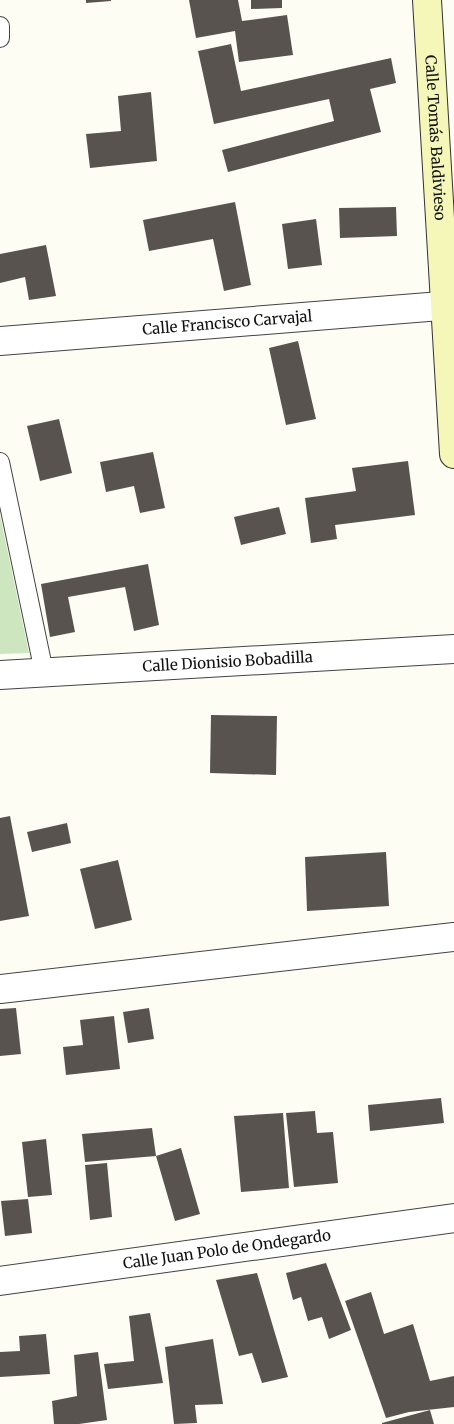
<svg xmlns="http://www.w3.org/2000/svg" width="454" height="1424" viewBox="0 0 454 1424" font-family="Merriweather,serif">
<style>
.green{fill:#cee6c0}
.building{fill:#58534e}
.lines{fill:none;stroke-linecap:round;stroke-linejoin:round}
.lane-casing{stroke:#434343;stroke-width:20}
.street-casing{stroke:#434343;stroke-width:30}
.secondary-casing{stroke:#323232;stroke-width:30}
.lane{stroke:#fff;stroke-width:18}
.street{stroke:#fff;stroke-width:28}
.secondary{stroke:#f4f7b7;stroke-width:28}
.labels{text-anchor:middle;stroke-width:5;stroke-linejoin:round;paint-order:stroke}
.street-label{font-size:15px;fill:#101010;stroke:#fff}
</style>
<rect width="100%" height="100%" fill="#fefdf4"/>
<path class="green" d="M0,515L29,653L0,654Z"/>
<path class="building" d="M86,0H111V1L86,3Z
M189,0H238L242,21L287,15L293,55L239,62L235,31L196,38Z
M251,0H282V8L251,9Z
M231,44L241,91L391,58L396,83L370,89L381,132L228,172L222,150L334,121L329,99L214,124L198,51Z
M151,92L157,161L90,168L86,134L121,131L118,96Z
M235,202L251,285L224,291L213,239L149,251L143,220Z
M396,207L397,236L340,238L339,208Z
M316,219L322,265L288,269L282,224Z
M46,245L56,296L29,300L25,277L0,283V254Z
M298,341L316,419L286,425L269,348Z
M59,419L72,473L40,481L27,426Z
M153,452L165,508L140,513L134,486L106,492L100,462Z
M408,461L415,515L335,525L337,539L311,543L305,498L356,491L352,468Z
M279,507L286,534L241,545L234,517Z
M148,564L159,625L134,631L125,587L68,597L75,632L50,637L41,584Z
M211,715L277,716L276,775L210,773Z
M10,816L29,916L0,921V818Z
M67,823L71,843L32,852L27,832Z
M386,852L389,906L307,911L305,857Z
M118,860L132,920L95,929L80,869Z
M16,1008L21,1054L0,1056V1009Z
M149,1008L154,1039L128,1043L123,1012Z
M114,1016L120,1069L66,1075L63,1047L83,1045L80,1020Z
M441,1098L444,1123L370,1131L368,1105Z
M315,1111L317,1133L333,1132L338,1183L294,1187L286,1113Z
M283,1113L289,1188L241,1192L234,1116Z
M152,1128L156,1156L85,1162L82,1134Z
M46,1139L52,1195L28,1197L22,1142Z
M181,1148L200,1214L175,1221L156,1156Z
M107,1163L112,1217L90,1220L85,1165Z
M28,1199L32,1233L5,1236L1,1201Z
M326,1263L351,1330L329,1339L322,1317L308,1321L301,1297L293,1300L286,1273Z
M257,1273L288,1377L262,1383L252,1353L239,1356L216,1280Z
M371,1292L384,1334L413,1324L430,1381L454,1376V1407L409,1412L386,1418L345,1301Z
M150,1313L163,1383L108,1389L104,1364L134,1361L129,1316Z
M46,1334L50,1374L0,1377V1352L20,1351L19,1336Z
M213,1339L223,1404L195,1405L197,1423L174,1424L165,1347Z
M98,1352L107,1420L79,1424H54L52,1401L77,1396L74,1355Z
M430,1410L434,1424H382V1423Z"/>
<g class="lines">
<defs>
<path id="lane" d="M0,26V38
M0,462L44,672"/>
<g id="street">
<path id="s1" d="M0,341L454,305"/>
<path id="s2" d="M0,675L454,649"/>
<path d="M0,989L454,937"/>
<path id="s3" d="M0,1281L454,1218"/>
</g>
<g id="secondary">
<path id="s4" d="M427,0L454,454"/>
</g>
</defs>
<use href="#lane" class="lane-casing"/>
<use href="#street" class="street-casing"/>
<use href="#secondary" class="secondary-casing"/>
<use href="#lane" class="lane"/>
<use href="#street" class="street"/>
<use href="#secondary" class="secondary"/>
</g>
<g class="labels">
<g class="street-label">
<text dy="5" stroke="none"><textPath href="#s4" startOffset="138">Calle Tomás Baldivieso</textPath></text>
<text dy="5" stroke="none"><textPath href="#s1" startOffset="228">Calle Francisco Carvajal</textPath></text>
<text dy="5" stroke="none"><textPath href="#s2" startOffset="228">Calle Dionisio Bobadilla</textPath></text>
<text dy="5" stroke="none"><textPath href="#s3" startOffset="229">Calle Juan Polo de Ondegardo</textPath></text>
</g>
</g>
</svg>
